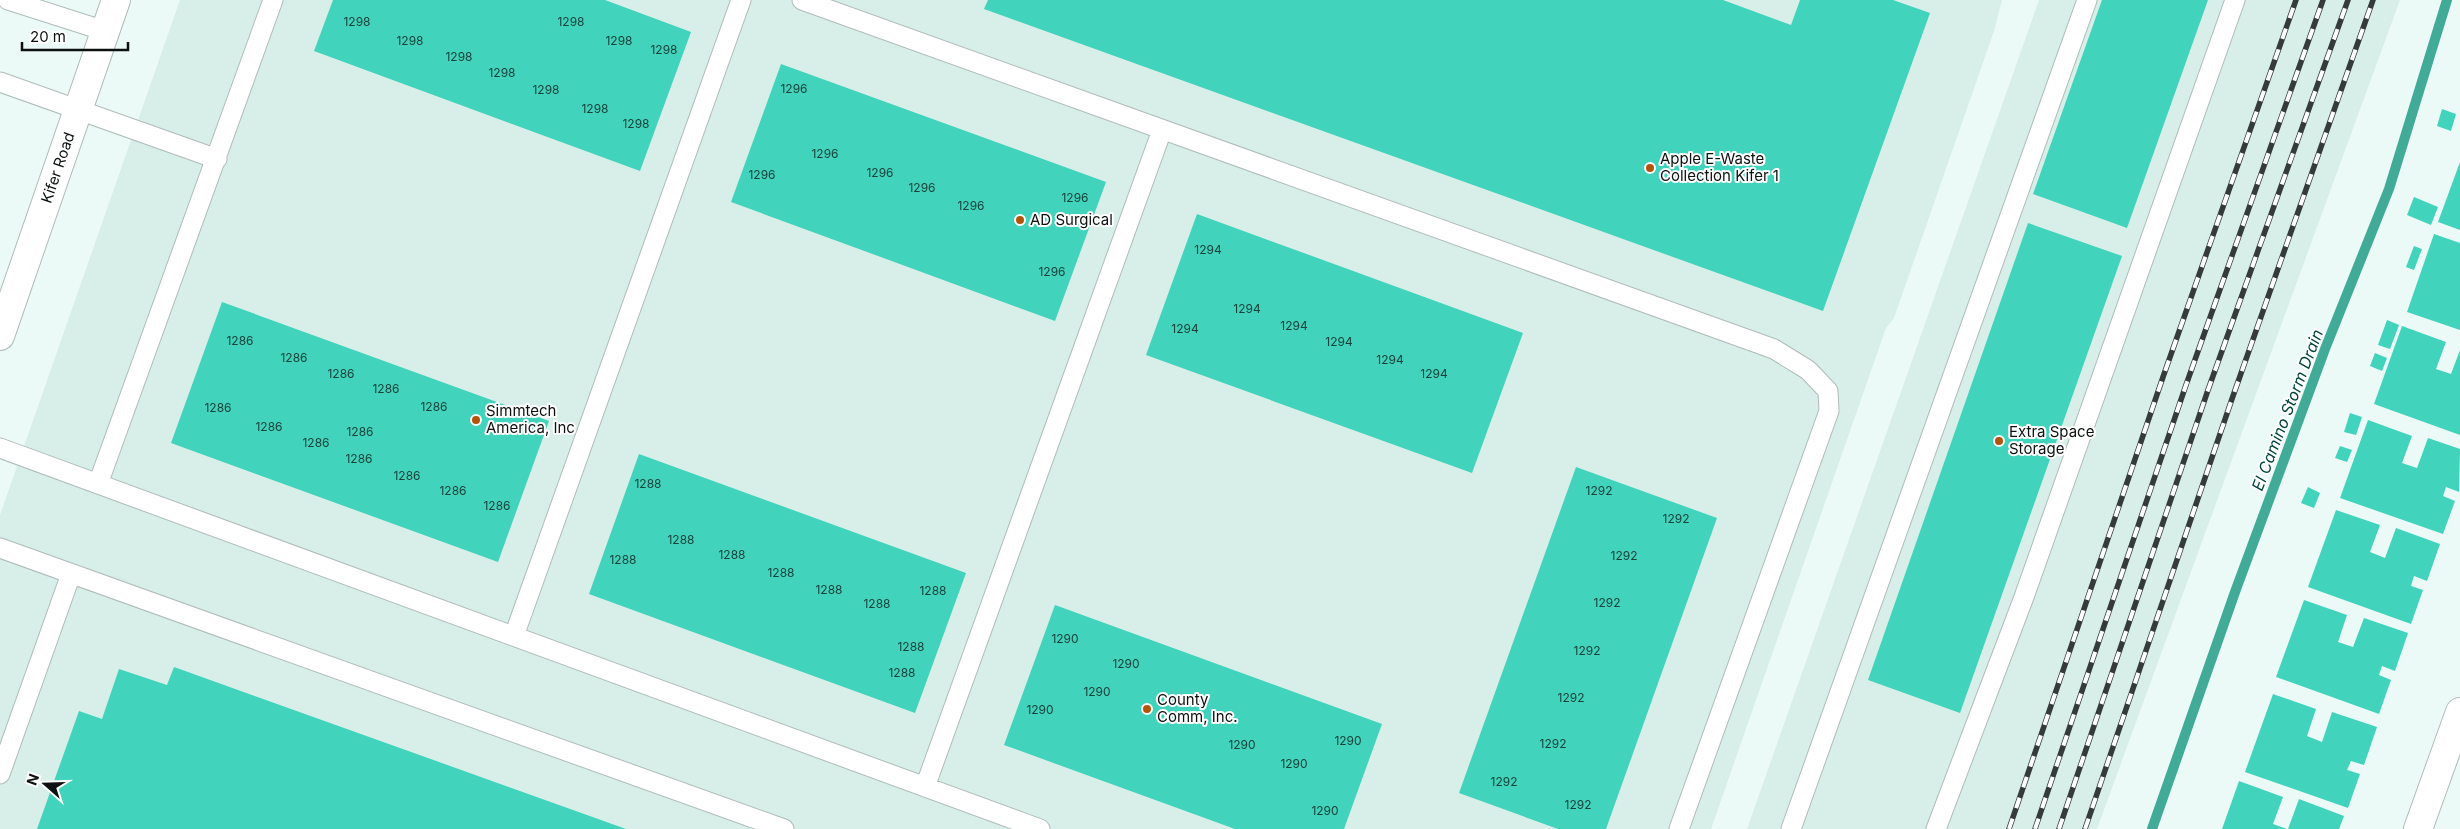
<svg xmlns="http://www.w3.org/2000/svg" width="2460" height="829" viewBox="0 0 2460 829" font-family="Inter,sans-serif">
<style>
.built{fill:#d8eee9}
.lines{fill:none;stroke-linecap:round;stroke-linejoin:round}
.stream{stroke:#41ab98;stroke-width:10}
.building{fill:#41d3bb}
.lane-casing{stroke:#afbcb9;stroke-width:21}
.street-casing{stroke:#afbcb9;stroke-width:30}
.secondary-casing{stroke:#afbcb9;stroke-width:30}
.lane{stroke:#fff;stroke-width:19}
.street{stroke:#fff;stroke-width:28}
.secondary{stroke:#fff;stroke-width:28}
.rail-casing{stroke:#353b3a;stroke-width:5.5}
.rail{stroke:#fff;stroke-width:4;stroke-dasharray:11;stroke-linecap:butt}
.poi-dot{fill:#b25308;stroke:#fff;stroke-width:2}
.labels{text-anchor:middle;stroke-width:4;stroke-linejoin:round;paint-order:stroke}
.number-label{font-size:12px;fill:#19423b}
.poi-label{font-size:15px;fill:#0c1110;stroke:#fff;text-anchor:start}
.street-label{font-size:15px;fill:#0c1110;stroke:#fff}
.water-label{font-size:16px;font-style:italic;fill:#01443a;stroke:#fff}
</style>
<rect width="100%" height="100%" fill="#ecfaf7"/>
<path class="built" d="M180,0H2002L1994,31L1894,318L1886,328L1711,829H0V515Z
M2039,0H2400L2097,829H1747Z"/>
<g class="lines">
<path class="stream" d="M2152,829L2235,592L2325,349L2389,189L2447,0"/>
</g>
<path class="building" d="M333,0H605L691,32L640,171L314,51Z
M988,0H1723L1791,25L1800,0H1893L1930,13L1823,311L984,9Z
M2102,0H2208L2127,228L2033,194Z
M781,64L1106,182L1055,321L731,202Z
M2442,109L2456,114L2451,131L2437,126Z
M2460,162V230L2438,222Z
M2414,197L2438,207L2431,225L2407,215Z
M1197,214L1523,333L1472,473L1146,355Z
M2028,223L2122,256L1960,713L1868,680Z
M2434,234L2460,243V330L2407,312Z
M2414,246L2422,249L2414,270L2406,267Z
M222,302L549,421L498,562L171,443Z
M2387,320L2399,325L2390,349L2378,345Z
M2402,326L2446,342L2436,369L2451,374L2460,350V435L2374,404Z
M2375,353L2387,358L2382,371L2370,366Z
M2350,413L2362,417L2356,435L2344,432Z
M2368,420L2412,436L2402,463L2417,468L2428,438L2460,449L2459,492L2446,487L2443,496L2455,501L2443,534L2340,498Z
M2340,446L2352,450L2347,462L2335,458Z
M639,454L966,573L915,713L589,594Z
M1576,467L1717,518L1606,829H1558L1459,793Z
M2308,487L2320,493L2314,508L2301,503Z
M2336,510L2380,525L2370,552L2385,558L2396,528L2440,544L2427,581L2414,576L2411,586L2423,590L2411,624L2308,587Z
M2304,600L2347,615L2338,642L2353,647L2364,618L2408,633L2395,671L2382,666L2379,675L2391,680L2379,714L2276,677Z
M1055,605L1382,724L1344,829H1235L1004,745Z
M174,667L626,829H37L79,711L102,719L119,669L167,685Z
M2273,694L2316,709L2307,736L2322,742L2332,712L2377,727L2364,765L2351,761L2347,770L2360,774L2348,808L2245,772Z
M2239,781L2283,797L2273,824L2287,829H2222Z
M2299,799L2344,816L2339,829H2288Z"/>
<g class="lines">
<defs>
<path id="lane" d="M8,0L105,31
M802,0L1774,349L1808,370L1828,391L1829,411L1679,829
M0,82L217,159
M0,448L1040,829
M98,484L273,0
M0,548L784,829
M514,636L741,0
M0,774L71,574
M925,787L1162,130
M1791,829L2087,0
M1936,829L2024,597L2235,0"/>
<path id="street" d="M2418,829L2460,712"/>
<g id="secondary">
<path id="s1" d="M0,336L116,0"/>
</g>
</defs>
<use href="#lane" class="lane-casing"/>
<use href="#street" class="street-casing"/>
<use href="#secondary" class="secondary-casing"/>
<use href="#lane" class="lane"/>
<use href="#street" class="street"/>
<use href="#secondary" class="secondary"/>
<defs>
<path id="rail" d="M2009,829L2163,377L2296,0
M2035,829L2186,385L2323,0
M2059,829L2208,390L2348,0
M2085,829L2233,396L2373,0"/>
</defs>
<use href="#rail" class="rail-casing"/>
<use href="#rail" class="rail"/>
</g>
<g class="poi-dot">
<circle cx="1650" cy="168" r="5"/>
<circle cx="1020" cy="220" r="5"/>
<circle cx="476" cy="420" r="5"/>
<circle cx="1999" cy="441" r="5"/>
<circle cx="1147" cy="709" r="5"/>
</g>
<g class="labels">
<g class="number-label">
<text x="357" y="26">1298</text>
<text x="571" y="26">1298</text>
<text x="410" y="45">1298</text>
<text x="619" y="45">1298</text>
<text x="664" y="54">1298</text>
<text x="459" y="61">1298</text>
<text x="502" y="77">1298</text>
<text x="794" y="93">1296</text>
<text x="546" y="94">1298</text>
<text x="595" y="113">1298</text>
<text x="636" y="128">1298</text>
<text x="825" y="158">1296</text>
<text x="880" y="177">1296</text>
<text x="762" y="179">1296</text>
<text x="922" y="192">1296</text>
<text x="1075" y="202">1296</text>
<text x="971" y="210">1296</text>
<text x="1208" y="254">1294</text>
<text x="1052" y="276">1296</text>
<text x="1247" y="313">1294</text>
<text x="1294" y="330">1294</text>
<text x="1185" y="333">1294</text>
<text x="240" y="345">1286</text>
<text x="1339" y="346">1294</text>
<text x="294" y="362">1286</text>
<text x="1390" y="364">1294</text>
<text x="341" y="378">1286</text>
<text x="1434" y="378">1294</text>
<text x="386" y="393">1286</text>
<text x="434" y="411">1286</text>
<text x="218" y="412">1286</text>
<text x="269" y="431">1286</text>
<text x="360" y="436">1286</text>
<text x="316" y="447">1286</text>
<text x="359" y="463">1286</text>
<text x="407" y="480">1286</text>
<text x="648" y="488">1288</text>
<text x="453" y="495">1286</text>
<text x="1599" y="495">1292</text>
<text x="497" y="510">1286</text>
<text x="1676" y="523">1292</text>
<text x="681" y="544">1288</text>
<text x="732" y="559">1288</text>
<text x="1624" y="560">1292</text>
<text x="623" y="564">1288</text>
<text x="781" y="577">1288</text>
<text x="829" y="594">1288</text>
<text x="933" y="595">1288</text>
<text x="1607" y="607">1292</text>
<text x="877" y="608">1288</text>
<text x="1065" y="643">1290</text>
<text x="911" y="651">1288</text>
<text x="1587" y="655">1292</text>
<text x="1126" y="668">1290</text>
<text x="902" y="677">1288</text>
<text x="1097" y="696">1290</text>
<text x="1571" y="702">1292</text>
<text x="1040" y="714">1290</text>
<text x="1348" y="745">1290</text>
<text x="1553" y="748">1292</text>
<text x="1242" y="749">1290</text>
<text x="1294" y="768">1290</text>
<text x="1504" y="786">1292</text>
<text x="1578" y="809">1292</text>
<text x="1325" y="815">1290</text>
</g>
<g class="poi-label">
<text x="1660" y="164">Apple E-Waste<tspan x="1660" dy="17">Collection Kifer 1</tspan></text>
<text x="1030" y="225">AD Surgical</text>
<text x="486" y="416">Simmtech<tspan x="486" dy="17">America, Inc</tspan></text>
<text x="2009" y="437">Extra Space<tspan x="2009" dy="17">Storage</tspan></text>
<text x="1157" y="705">County<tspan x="1157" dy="17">Comm, Inc.</tspan></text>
</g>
<g class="street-label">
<text dy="5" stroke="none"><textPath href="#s1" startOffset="178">Kifer Road</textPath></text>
</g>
<g class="water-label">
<text transform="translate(2287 410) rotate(-69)" y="6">El Camino Storm Drain</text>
</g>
</g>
<g transform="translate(45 784) rotate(290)" stroke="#ffffff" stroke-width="4" paint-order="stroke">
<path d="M0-4L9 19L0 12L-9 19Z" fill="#0c1110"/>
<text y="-8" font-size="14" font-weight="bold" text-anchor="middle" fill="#0c1110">N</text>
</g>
<path d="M22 42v8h106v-8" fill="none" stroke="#0c1110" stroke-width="2.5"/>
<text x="30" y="42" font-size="15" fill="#0c1110" stroke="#ffffff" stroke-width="4" paint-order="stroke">20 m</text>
</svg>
